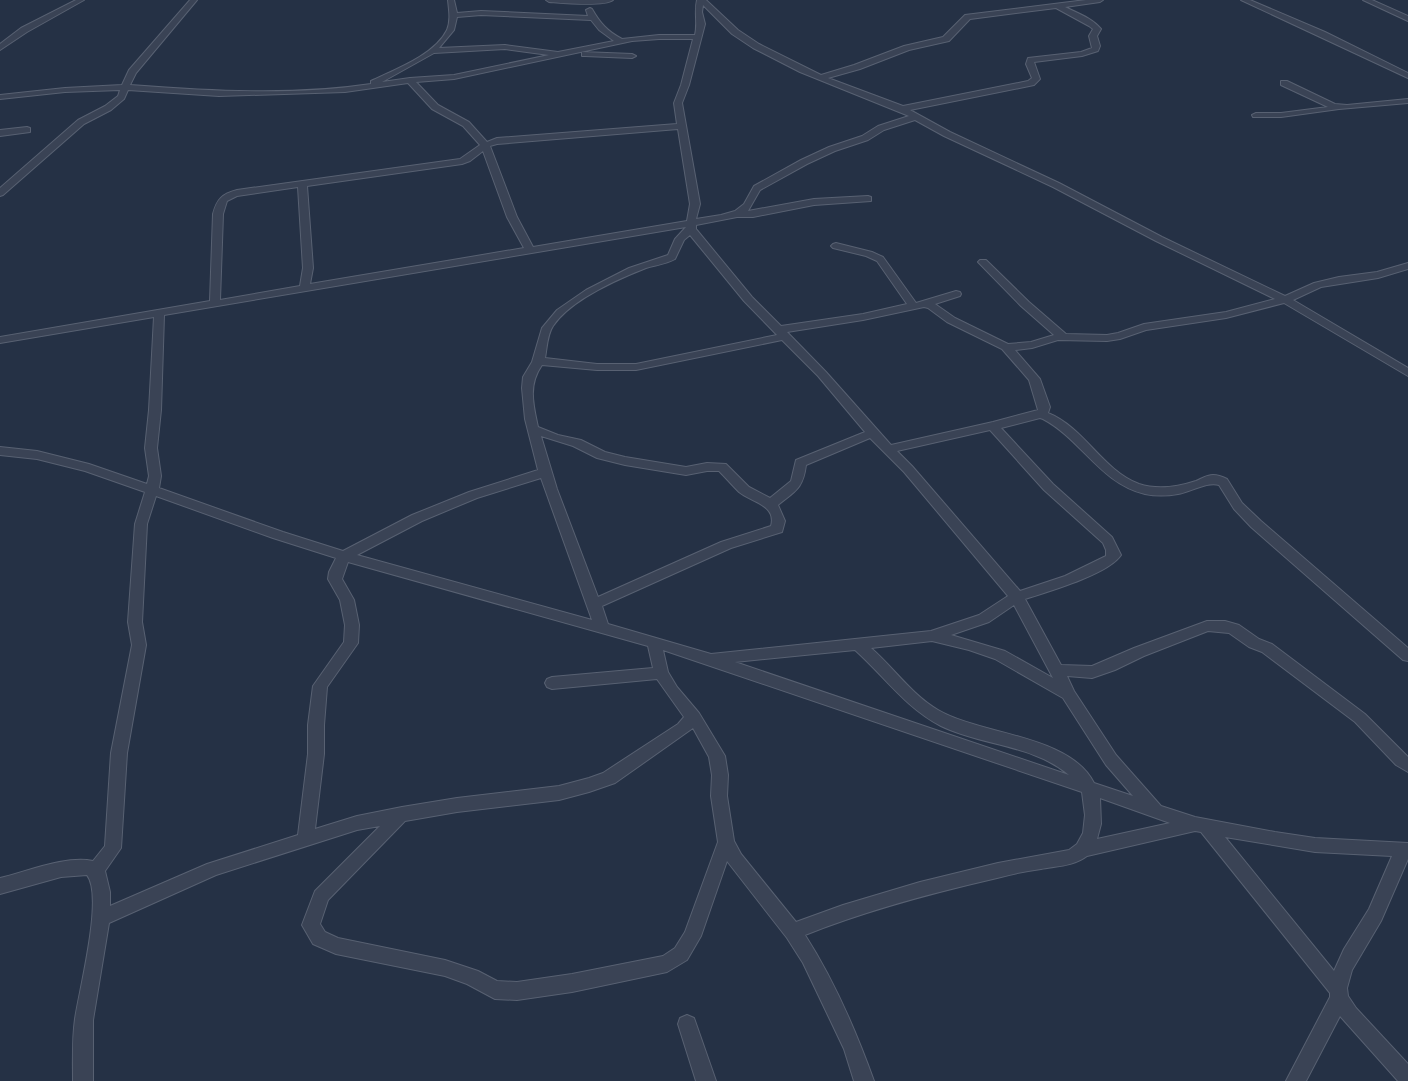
<svg xmlns="http://www.w3.org/2000/svg" width="1408" height="1081" viewBox="0 0 1408 1081" font-family="Arial,sans-serif">
<style>
.lines{fill:none;stroke-linecap:round;stroke-linejoin:round}
.minor-casing{stroke:#586172;stroke-width:2}
.minor{fill:#3a4355;fill-rule:evenodd}
</style>
<rect width="100%" height="100%" fill="#253145"/>
<g class="lines">
<defs>
<path id="minor" d="M76,0H84L27,32L0,50V44L21,28Z
M190,0H197L136,73L130,85C209,91 292,96 371,84V81C394,70 435,55 447,30C451,20 449,10 448,0H454L457,13L481,11L588,16L586,10L590,8L592,9C600,23 607,31 622,39L659,35H695C698,23 694,12 697,0H706L738,30L759,44L821,75L854,65L904,46L943,37L965,15L1086,0H1103L1100,2L1065,7C1077,13 1092,18 1101,29L1097,36L1100,46L1098,51L1082,56L1034,62L1040,79L1034,85L910,110L950,132L1059,183L1162,237L1285,296L1314,283L1339,277L1377,272L1408,263V269L1378,278L1321,287L1293,300L1408,368V376L1284,303L1226,318L1146,330L1120,339L1107,341L1058,340L1032,348L1015,350L1040,379L1050,407L1048,413C1085,428 1102,470 1139,484C1157,490 1178,487 1196,481C1201,479 1207,475 1213,475C1218,475 1223,477 1227,479L1242,503L1261,521L1408,648V661L1403,660L1251,527L1234,509L1219,485C1208,481 1190,492 1178,494C1167,496 1155,496 1145,494C1101,484 1081,439 1043,419L1040,418L1001,428L1053,484L1112,537L1121,555C1109,574 1047,592 1025,599L1061,665L1092,666L1134,648L1207,621H1225L1239,625L1259,639L1272,644L1365,714L1408,757V772L1396,765L1355,722L1262,652L1249,647L1229,633L1208,631L1144,656L1115,670L1092,678L1067,676L1074,691L1116,755L1161,806L1195,817L1275,832L1315,838L1408,843V859L1381,921L1352,970L1347,988L1348,996L1356,1008L1408,1064V1081H1398L1340,1016L1306,1081H1286L1330,997V993L1201,832L1195,831L1087,856C1074,866 1057,866 1041,869C1026,871 1011,874 997,878C932,893 867,910 805,935C834,980 856,1031 874,1081H854L844,1049L803,963L787,938L727,861L701,936L687,960L667,972L572,992L517,1000L495,999L467,984L445,976L336,954L313,944L302,925L315,891L380,826L357,830L216,875L109,923L93,1020V1081H73C73,1061 72,1040 75,1019C79,991 104,896 87,875L61,877L0,894V878C26,872 66,855 93,861L105,846L111,753L132,645L128,622L135,524L145,492L85,471L37,459L0,455V447L37,451L89,464L147,484L149,476L145,448L149,410L154,317L0,343V337L210,301L213,214C217,199 222,194 237,190L460,159L480,145L463,126L432,109L408,83L345,92L219,96L128,90L124,99L111,110L84,124L3,195L0,196V188L78,120L105,106L118,96L120,90L65,92L0,99V95L65,88L122,85L129,70ZM703,5L732,34L753,48L800,72L909,116L878,126L862,136L829,147L801,160L754,186L744,204L735,211L721,215L696,219L700,204L682,103L689,85L705,24L702,12ZM1056,8L1089,26L1093,29L1089,36L1092,48L1081,52L1028,58L1026,64L1032,78L1028,81L903,106L828,78L860,69L909,50L949,41L970,19ZM481,15L591,20L599,30L614,41L558,52L505,45L439,48L454,30L457,17ZM659,39H693L681,85L674,103L677,124L497,138L487,142L469,122L438,105L416,82L454,79L632,41ZM505,49L549,55L454,75L410,78L382,82L434,53ZM915,120L944,136L1053,187L1156,241L1275,299L1226,312L1144,324L1118,333L1107,335L1066,334L1029,302L986,260H980L978,262L980,264L1021,306L1054,335L1031,342L1008,344L955,318L935,304L960,296L961,294L960,292L956,291L916,303L883,257L872,252L836,243L833,244L831,246L833,248L866,256L877,261L907,304L863,314L781,326L752,297L696,229V225L737,217H753L814,205L871,201V197L868,196L814,199L748,211L760,190L807,164L835,151L868,140L884,130ZM678,129L690,204L687,221L533,247L517,217L490,146L497,144ZM483,151L507,217L524,248L310,284L313,268L307,186L462,164L470,161ZM298,187L303,268L300,286L220,300L223,214L227,201L237,196ZM686,227L675,239L668,255L629,268L586,290L557,310L542,328L532,362L523,377L522,388L525,419L538,470L469,492L412,515L343,551L283,532L159,488L161,476L157,448L161,410L164,315ZM690,235L744,301L777,335L636,364H597L545,358C547,348 547,335 553,326C570,300 618,279 646,268C656,265 666,264 675,259L684,240ZM924,307L928,308L947,322L1002,349L1029,380L1038,410L993,422L891,445L826,372L787,332L863,320ZM782,340L818,376L865,432L796,460L791,481L770,498L749,487L726,464L707,463L686,467L625,457L605,452L581,440L558,435L538,427C533,404 528,385 542,365L597,370H636ZM990,430L1044,490L1103,543L1106,550V556L1065,576L1020,591L912,466L897,451ZM541,436L573,446L597,458L625,465L686,475L707,471H719C726,478 732,485 739,492C751,502 777,505 771,526L721,542L598,597L557,489ZM870,438L904,472L1008,596L979,615L931,631L711,654L608,624L602,606L731,548L782,532L785,521L778,505C795,491 803,489 806,465ZM541,478L592,620L357,555L422,521L477,498ZM156,496L273,538L336,558L329,572L328,579L340,600L345,625L344,642L313,686L308,725V754L298,835L207,864L110,906V892L105,871L121,848L127,753L146,645L142,622L147,524ZM348,562L648,646L653,668L552,677L547,679L545,683L547,687L552,689L657,679L684,717L678,724L603,773L589,778L559,786L457,798L402,807L357,816L315,829L324,754V725L327,687L358,643L359,625L354,600L342,579ZM1014,605L1053,678L1005,651L951,635L989,622ZM932,641L969,650L995,659L1063,698L1106,765L1133,796L1094,783C1070,735 981,735 938,710C912,695 894,668 871,648ZM663,650L1082,792L1085,815L1083,833L1077,844L1069,850L998,863L920,882L843,905L796,922L741,854L734,841L727,796L728,775L725,756L699,713L677,687L668,672ZM855,650C884,676 906,708 941,726C982,746 1032,744 1069,775L735,662ZM693,728L709,757L712,775L711,796L718,842L685,932L675,948L663,956L572,974L517,982L497,981L478,971L445,960L338,938L325,932L320,924L328,900L405,821L457,812L559,800L589,792L615,783ZM1100,798L1170,823L1097,839L1101,824ZM1225,837L1315,852L1392,856L1369,909L1344,949L1334,971Z
M546,0H613C604,7 563,3 549,2Z
M1241,0H1250L1325,32L1408,73V78Z
M1363,0H1372L1408,16V21Z
M582,52L632,54L636,56L632,58L585,56H582Z
M1281,81H1287L1335,104L1347,105L1408,99V103L1339,109L1281,117H1253L1252,115L1256,113H1281L1328,107L1281,85Z
M27,127L30,128V132L0,136V130Z
M687,1015L694,1018L716,1081H696L678,1024L680,1018Z"/>
</defs>
<use href="#minor" class="minor-casing"/>
<use href="#minor" class="minor"/>
</g>
</svg>
